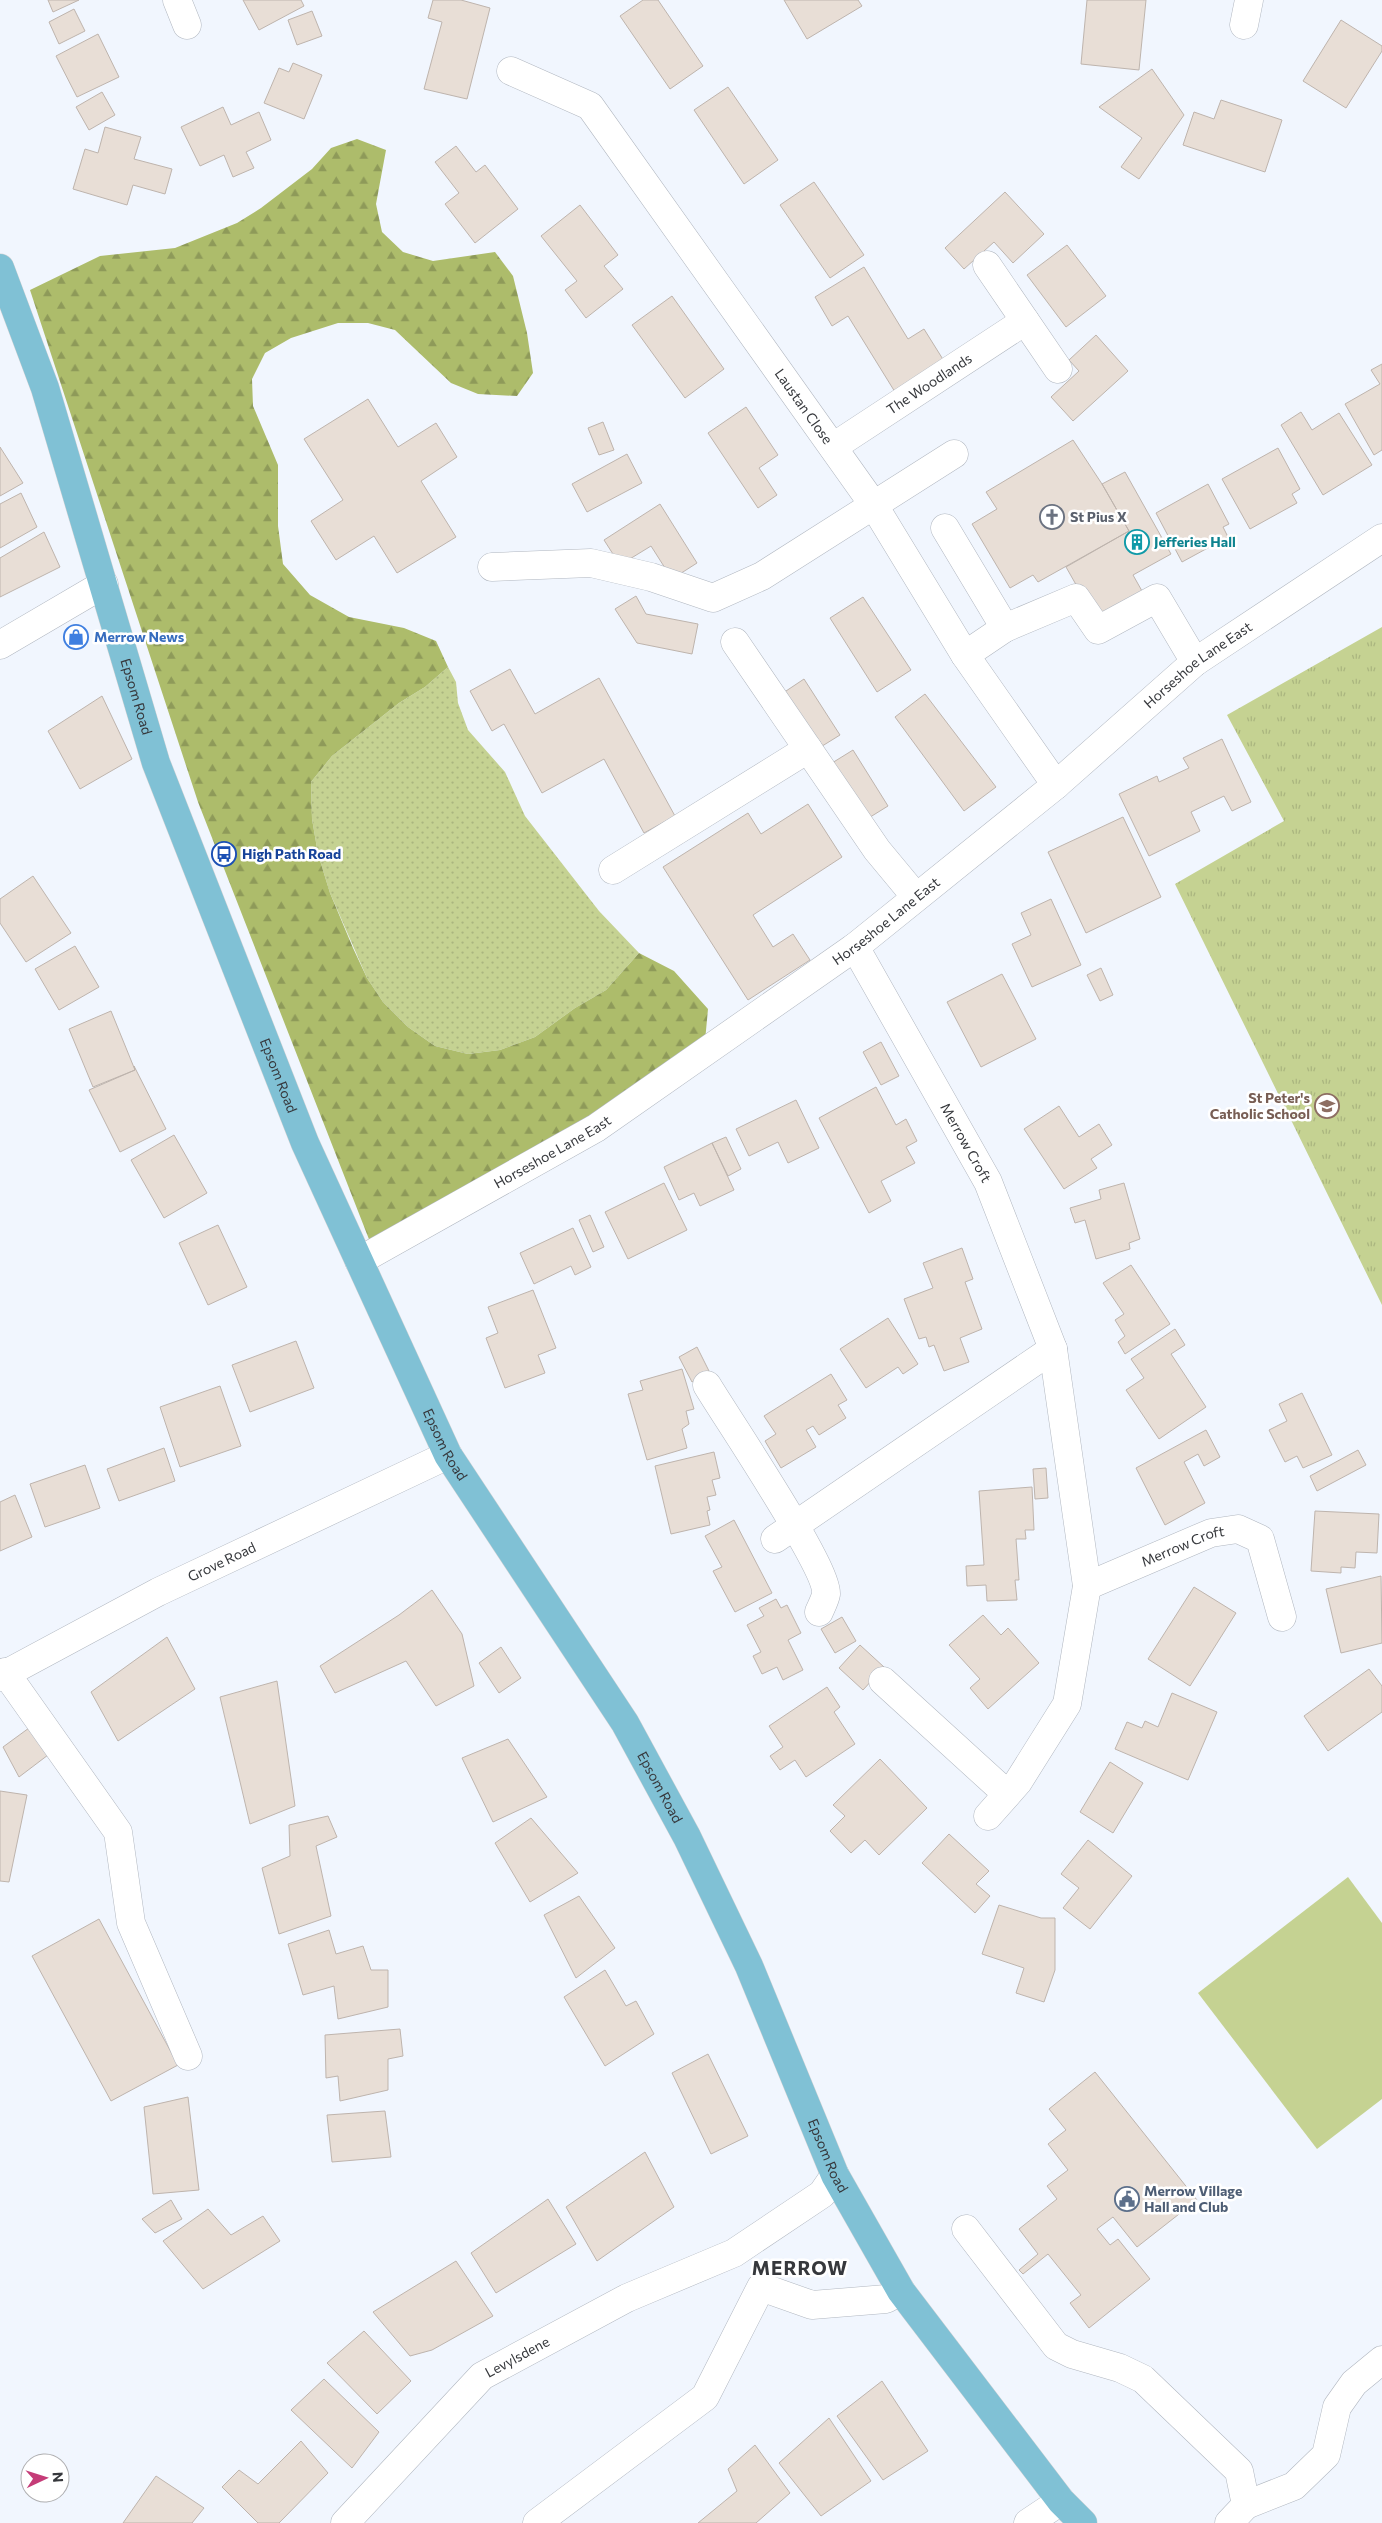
<svg xmlns="http://www.w3.org/2000/svg" width="1382" height="2523" viewBox="0 0 1382 2523" font-family="Commissioner,sans-serif">
<style>
.grass{fill:url(#grass-dots)}
.forest{fill:url(#forest-firs)}
.park{fill:url(#park-tufts)}
.garden{fill:#c5d292}
.building{fill:#e8ded6;stroke:#beb4ad}
.lines{fill:none;stroke-linecap:round;stroke-linejoin:round}
.minor-casing{stroke:#b1b7c0;stroke-width:29}
.major-casing{stroke:#d3d3d4;stroke-width:29}
.minor{stroke:#fff;stroke-width:28}
.major{stroke:#80c1d5;stroke-width:28}
.labels{text-anchor:middle;stroke-width:5;stroke-linejoin:round;paint-order:stroke}
.street-label{font-size:14px;fill:#36383c;stroke:#fff}
.worship-label{font-size:14px;font-weight:bold;fill:#5b616d;stroke:#fff;text-anchor:start}
.culture-label{font-size:14px;font-weight:bold;fill:#0d838f;stroke:#fff;text-anchor:start}
.shop-label{font-size:14px;font-weight:bold;fill:#366cbe;stroke:#fff;text-anchor:start}
.transit-label{font-size:14px;font-weight:bold;fill:#164399;stroke:#fff;text-anchor:start}
.education-label{font-size:14px;font-weight:bold;fill:#785e54;stroke:#fff;text-anchor:end}
.service-label{font-size:14px;font-weight:bold;fill:#4e5e75;stroke:#fff;text-anchor:start}
.district-label{font-size:19px;font-weight:bold;letter-spacing:1px;fill:#36383c;stroke:#fff}
</style>
<defs>
<pattern id="grass-dots" width="8" height="8" patternUnits="userSpaceOnUse" patternTransform="scale(1.25)"><rect width="8" height="8" fill="#c5d292"/><path d="M2 2h.1M6 6h.1" fill="none" stroke="#aab57f" stroke-width="1.8" stroke-linecap="round"/></pattern>
<pattern id="forest-firs" width="22" height="20" patternUnits="userSpaceOnUse" patternTransform="scale(1.25)"><rect width="22" height="20" fill="#adbc6b"/><path d="M5 1l3.5 6h-7zM16 11l3.5 6h-7z" fill="#8e9a59"/></pattern>
<pattern id="park-tufts" width="24" height="20" patternUnits="userSpaceOnUse" patternTransform="scale(1.25)"><rect width="24" height="20" fill="#c5d292"/><path d="M3 7l-1-3M5 7V3M7 7l1-3M15 17l-1-3M17 17v-4M19 17l1-3" fill="none" stroke="#aab57f"/></pattern>
</defs>
<rect width="100%" height="100%" fill="#f1f6fe"/>
<path class="grass" d="M448,667L456,682L458,703L468,730L505,772L525,816L599,911L639,953L606,990L575,1008L535,1037L500,1050L468,1054L435,1046L408,1027L383,1002L367,978L330,893L318,854L312,819L311,782L332,756L399,703L425,687Z"/>
<path class="forest" d="M357,139L386,150L376,204L382,232L403,252L433,261L495,252L513,276L527,333L533,373L517,396L478,394L451,383L395,330L368,323H338L291,338L265,353L252,379L253,406L278,465V526L283,564L310,595L349,617L404,628L436,641L448,667L425,687L399,703L332,756L311,782L312,819L318,854L330,893L353,948L367,978L383,1002L408,1027L435,1046L468,1054L500,1050L535,1037L575,1008L606,990L639,953L674,971L708,1009L704,1052L374,1252L198,802L30,290L100,256L175,248L237,223L261,208L312,169L331,148Z"/>
<path class="park" d="M1382,627V1305L1175,884L1284,821L1227,715Z"/>
<path class="garden" d="M1348,1877L1382,1923V2099L1317,2149L1198,1993Z"/>
<path class="building" d="M48,0H79L53,12Z
M243,0H301L304,6L259,30Z
M433,0H461L490,8L467,99L424,89L442,22L428,18Z
M643,0H658L703,66L670,89L620,16Z
M784,0H858L862,6L807,39Z
M1087,0H1146L1139,70L1081,64Z
M74,9L85,31L59,44L49,22Z
M312,11L322,36L297,45L288,20Z
M1341,20L1382,46V51L1346,108L1303,81Z
M98,34L119,77L77,97L56,56Z
M293,63L322,75L304,119L264,103L279,68L289,72Z
M1152,69L1184,115L1139,179L1121,167L1142,138L1099,107Z
M728,87L778,160L744,184L694,110Z
M102,92L115,115L89,130L76,107Z
M1221,100L1282,120L1265,172L1183,145L1194,112L1214,119Z
M223,107L231,125L259,112L271,140L246,152L254,168L233,177L224,155L200,166L181,127Z
M105,127L141,137L134,159L172,169L165,194L133,185L127,205L73,189L85,149L98,153Z
M456,146L476,172L485,165L518,209L475,243L445,204L459,193L435,162Z
M814,182L864,255L830,278L780,205Z
M1005,192L1044,234L1013,263L994,242L964,269L945,248Z
M580,205L618,255L604,266L623,289L586,318L565,290L577,281L541,236Z
M1067,245L1106,296L1066,327L1027,275Z
M864,267L908,339L924,329L944,361L895,392L848,316L832,326L815,297Z
M672,296L724,369L685,398L632,325Z
M1096,335L1128,371L1073,421L1051,397L1079,371L1069,360Z
M1382,364V450L1374,455L1345,404L1380,384L1371,370Z
M368,399L398,447L436,423L457,457L421,481L456,537L397,573L374,536L336,560L311,521L343,500L304,439Z
M746,407L778,455L759,468L777,495L758,508L708,433Z
M1301,412L1312,430L1339,413L1372,465L1323,495L1281,425Z
M603,422L614,450L599,455L588,428Z
M1073,440L1102,484L1129,531L1038,582L1033,575L1010,588L972,524L997,509L986,492Z
M0,447L23,483L0,496Z
M1278,448L1300,489L1292,494L1297,503L1250,529L1222,479Z
M627,454L642,483L587,512L572,484Z
M1125,472L1171,554L1133,575L1142,591L1095,618L1066,567L1129,531L1102,484Z
M1208,484L1229,524L1223,527L1228,537L1182,562L1156,513Z
M21,493L37,527L0,548V504Z
M660,504L697,563L672,579L651,546L620,565L604,540Z
M44,532L60,567L0,597V558Z
M636,596L646,614L698,624L692,654L637,643L615,609Z
M863,597L911,670L877,692L830,618Z
M510,669L535,714L599,678L675,816L644,833L604,759L542,793L504,724L492,731L470,691Z
M804,679L840,735L819,748L783,693Z
M925,694L996,787L964,811L895,717Z
M102,696L132,759L80,789L48,731Z
M1222,739L1251,802L1232,811L1224,796L1191,812L1200,831L1149,856L1119,794L1157,776L1159,782L1189,768L1183,758Z
M853,750L888,806L867,819L832,763Z
M808,804L842,857L753,915L773,947L793,934L810,960L748,1000L663,867L748,813L761,834Z
M1123,817L1161,897L1086,933L1048,852Z
M33,876L71,933L26,962L0,923V899Z
M1051,899L1081,965L1032,987L1012,944L1031,935L1021,913Z
M75,946L99,987L59,1010L35,969Z
M1101,968L1113,995L1100,1001L1087,975Z
M1002,974L1036,1039L981,1067L947,1002Z
M111,1011L135,1070L93,1087L69,1029Z
M881,1042L899,1076L881,1085L863,1052Z
M134,1066L166,1129L120,1152L89,1090L135,1070Z
M876,1087L896,1125L906,1119L917,1141L906,1147L915,1163L881,1181L891,1201L869,1213L819,1118Z
M796,1100L819,1148L788,1163L778,1142L749,1156L736,1129Z
M1059,1106L1079,1137L1099,1124L1112,1145L1091,1159L1097,1168L1064,1189L1024,1129Z
M174,1135L207,1193L164,1218L131,1160Z
M726,1137L741,1169L728,1176L712,1143Z
M712,1143L734,1190L700,1206L694,1193L679,1200L664,1167Z
M664,1183L687,1230L628,1259L605,1212Z
M1124,1183L1140,1239L1129,1243L1130,1249L1096,1259L1085,1220L1075,1223L1070,1208L1101,1199L1099,1190Z
M590,1215L604,1247L593,1252L579,1220Z
M218,1225L247,1287L208,1305L179,1243Z
M573,1228L591,1267L575,1275L571,1266L534,1284L520,1253Z
M962,1248L973,1279L965,1282L982,1329L960,1338L969,1362L944,1371L934,1345L929,1347L926,1337L919,1339L904,1299L933,1288L923,1263Z
M1131,1265L1170,1324L1125,1354L1118,1342L1125,1336L1115,1320L1124,1314L1103,1283Z
M533,1290L556,1348L538,1355L545,1373L505,1388L486,1338L498,1333L488,1307Z
M888,1318L918,1364L903,1374L898,1367L866,1388L840,1349Z
M1175,1329L1185,1345L1171,1354L1206,1407L1159,1439L1126,1390L1144,1378L1131,1359Z
M296,1341L314,1388L250,1412L232,1365Z
M697,1347L710,1373L692,1382L679,1357Z
M682,1369L694,1409L686,1411L689,1424L682,1429L687,1448L647,1460L628,1394L643,1390L640,1381Z
M831,1374L847,1400L838,1405L846,1418L819,1435L813,1426L806,1430L816,1447L781,1468L765,1441L776,1434L764,1416Z
M220,1386L241,1446L180,1467L160,1407Z
M1302,1393L1332,1455L1303,1468L1297,1456L1285,1462L1269,1430L1287,1421L1279,1404Z
M1206,1430L1220,1457L1204,1466L1198,1454L1184,1462L1205,1503L1165,1525L1136,1468Z
M164,1448L175,1481L119,1501L107,1469Z
M1358,1450L1366,1465L1317,1491L1310,1476Z
M714,1452L720,1478L712,1480L716,1495L707,1497L710,1510L707,1511L710,1525L671,1534L655,1466Z
M85,1465L100,1508L45,1527L30,1484Z
M1046,1468L1048,1498L1035,1499L1033,1469Z
M1032,1487L1034,1530H1025L1026,1539H1016L1019,1580H1015L1017,1600L987,1601L986,1585L967,1586L966,1566L984,1565L979,1491Z
M15,1495L32,1537L0,1551V1502Z
M1315,1511L1379,1514L1377,1553L1356,1552L1355,1568L1341,1567V1573L1311,1571Z
M734,1520L772,1593L735,1612L713,1571L722,1567L705,1536Z
M1381,1576L1382,1643L1341,1653L1326,1589Z
M1194,1587L1236,1613L1190,1686L1148,1659Z
M432,1590L462,1634L474,1686L436,1706L406,1661L335,1693L320,1666L399,1615Z
M776,1599L781,1608L787,1605L801,1633L788,1640L803,1670L783,1680L777,1667L762,1674L753,1656L761,1652L747,1625L764,1616L759,1608Z
M983,1615L1001,1635L1008,1628L1039,1663L988,1709L970,1688L980,1679L949,1645Z
M842,1617L856,1641L835,1653L821,1629Z
M167,1637L195,1689L118,1741L91,1692Z
M860,1645L884,1667L863,1690L839,1668Z
M501,1647L521,1678L499,1693L479,1663Z
M1369,1669L1382,1686V1712L1328,1751L1304,1716Z
M277,1681L295,1806L250,1824L220,1697Z
M827,1687L840,1707L834,1712L855,1744L806,1777L795,1760L780,1770L770,1756L783,1747L769,1726Z
M1172,1693L1217,1712L1188,1780L1115,1749L1127,1722L1142,1728L1145,1721L1158,1727Z
M29,1728L48,1755L19,1777L3,1747Z
M508,1739L547,1797L493,1822L462,1758Z
M880,1759L927,1808L879,1855L865,1840L851,1853L830,1831L845,1816L833,1805Z
M1110,1762L1143,1783L1113,1833L1080,1812Z
M0,1791L27,1795L9,1882L0,1881Z
M328,1816L337,1837L316,1846L331,1916L279,1934L262,1868L290,1856L289,1825Z
M531,1818L578,1873L530,1902L495,1843Z
M949,1834L989,1871L976,1884L990,1896L975,1913L922,1863Z
M1088,1840L1132,1876L1090,1929L1063,1908L1079,1888L1061,1874Z
M579,1896L615,1948L576,1978L544,1915Z
M999,1905L1041,1918H1055V1970L1044,2002L1016,1993L1024,1968L982,1954Z
M99,1919L178,2065L111,2101L32,1956Z
M329,1930L336,1954L363,1946L371,1970H388V2007L338,2019L334,1986L303,1995L288,1944Z
M605,1970L626,2006L636,2001L654,2034L605,2066L564,1997Z
M400,2029L403,2056L388,2059V2090L340,2101L338,2076L326,2078L325,2035Z
M708,2054L748,2136L711,2154L672,2073Z
M1095,2072L1197,2200L1137,2247L1113,2217L1097,2229L1110,2245L1118,2239L1150,2279L1089,2328L1070,2303L1081,2295L1048,2254L1023,2274L1019,2270L1038,2254L1019,2229L1057,2199L1047,2186L1068,2170L1048,2144L1066,2130L1049,2109Z
M188,2097L199,2190L153,2194L144,2107Z
M385,2111L391,2157L332,2162L327,2115Z
M645,2152L674,2207L597,2261L566,2207Z
M548,2199L576,2244L496,2293L471,2253Z
M171,2200L182,2219L155,2233L142,2219Z
M208,2209L231,2235L263,2216L280,2241L203,2289L163,2241Z
M456,2261L493,2316L432,2350L410,2356L373,2312Z
M364,2331L411,2381L377,2414L327,2363Z
M324,2379L379,2432L352,2468L291,2410Z
M882,2381L928,2451L883,2480L837,2416Z
M829,2418L871,2481L821,2516L779,2463Z
M301,2441L328,2473L279,2523H258L222,2487L239,2470L258,2484Z
M755,2445L790,2493L756,2523H698L737,2491L728,2469Z
M156,2476L204,2508L192,2523H123Z"/>
<g class="lines">
<defs>
<g id="minor">
<path d="M177,0L187,25"/>
<path d="M1244,25L1249,0"/>
<path id="s1" d="M511,71L590,106L873,504L965,655L1056,785"/>
<path d="M987,265L1058,369"/>
<path id="s2" d="M833,447L1025,321"/>
<path d="M945,528L1005,628"/>
<path d="M492,567L591,563L651,577L713,598L762,576L954,454"/>
<path d="M735,642L877,850L916,897"/>
<path d="M0,645L104,584"/>
<path d="M965,655L1005,628L1076,598L1098,630L1157,598L1195,662"/>
<path d="M613,870L808,749"/>
<path id="s3" d="M855,947L988,1182L1053,1349L1087,1586L1067,1704L1018,1782L988,1816"/>
<path id="s4" d="M359,1261L596,1128L855,947L1056,785L1195,662L1382,538"/>
<path d="M707,1385C726,1417 828,1567 826,1594C825,1600 821,1607 819,1612"/>
<path d="M775,1539L1053,1349"/>
<path id="s5" d="M1087,1586L1211,1533L1238,1529L1260,1539L1282,1617"/>
<path d="M5,1672L118,1832L131,1923L188,2056"/>
<path id="s6" d="M0,1677L158,1592L448,1455"/>
<path d="M883,1681L1007,1794"/>
<path d="M966,2229L1056,2346L1072,2354L1120,2368L1143,2379L1239,2471L1246,2505L1229,2523"/>
<path d="M1246,2505L1294,2486L1326,2455L1337,2407L1354,2383L1382,2360"/>
<path id="s7" d="M345,2523L482,2376L627,2298L734,2253L822,2194L835,2175"/>
<path d="M537,2523L705,2397L761,2287L812,2305L886,2299L901,2291"/>
<path d="M1028,2523L1061,2501"/>
</g>
<g id="major">
<path id="s8" d="M0,268L45,388L156,763L305,1143L448,1455L625,1723L687,1837L749,1966L835,2175L901,2291L1061,2501L1083,2523"/>
</g>
</defs>
<use href="#minor" class="minor-casing"/>
<use href="#major" class="major-casing"/>
<use href="#minor" class="minor"/>
<use href="#major" class="major"/>
</g>
<defs>
<symbol id="church-ring" viewBox="-11 -11 22 22"><circle r="9.5" fill="#fff" stroke="#6b7280" stroke-width="1.5"/><path d="M-1.2-6h2.4v3.5h3.3v2.4h-3.3V6h-2.4V-.1h-3.3v-2.4h3.3Z" fill="#6b7280"/></symbol>
<symbol id="building-ring" viewBox="-11 -11 22 22"><circle r="9.5" fill="#fff" stroke="#0f9aa8" stroke-width="1.5"/><path d="M-4-6H4V6H1V3H-1V6H-4ZM-2.5-4.3h1.7v1.8h-1.7ZM.8-4.3h1.7v1.8H.8ZM-2.5-1h1.7V.8h-1.7ZM.8-1h1.7V.8H.8Z" fill="#0f9aa8"/></symbol>
<symbol id="shop-ring" viewBox="-11 -11 22 22"><circle r="9.5" fill="#fff" stroke="#3f7fe0" stroke-width="1.5"/><path d="M-5-2.5h2.3a2.7 3.5 0 0 1 5.4 0H5L5.5 6h-11ZM-1.5-2.5h3a1.5 2.3 0 0 0-3 0Z" fill="#3f7fe0"/></symbol>
<symbol id="bus-ring" viewBox="-11 -11 22 22"><circle r="9.5" fill="#fff" stroke="#1a4fb4" stroke-width="1.5"/><path d="M-5-6H5V4H4V6H2V4H-2V6H-4V4H-5ZM-3.5-4V0h7V-4ZM-3.5 1.2v1.5H-2V1.2ZM2 1.2v1.5H3.5V1.2Z" fill="#1a4fb4"/></symbol>
<symbol id="school-ring" viewBox="-11 -11 22 22"><circle r="9.5" fill="#fff" stroke="#8d6e63" stroke-width="1.5"/><path d="M0-5L7-2L0 1L-7-2ZM-4 1L0 2.5L4 1V4Q0 6-4 4Z" fill="#8d6e63"/></symbol>
<symbol id="civic-ring" viewBox="-11 -11 22 22"><circle r="9.5" fill="#fff" stroke="#5c6f8a" stroke-width="1.5"/><path d="M-.6-6.5H3V-4.5H.6V-3L4-1V1h2V6H-6V1h2V-1L-.6-3ZM-1.2 2.5V6h2.4V2.5Z" fill="#5c6f8a"/></symbol>
</defs>
<g fill-rule="evenodd">
<use href="#church-ring" x="1038" y="503" width="28" height="28"/>
<use href="#building-ring" x="1123" y="528" width="28" height="28"/>
<use href="#shop-ring" x="62" y="623" width="28" height="28"/>
<use href="#bus-ring" x="210" y="840" width="28" height="28"/>
<use href="#school-ring" x="1313" y="1092" width="28" height="28"/>
<use href="#civic-ring" x="1113" y="2185" width="28" height="28"/>
</g>
<g class="labels">
<g class="street-label">
<text dy="5" stroke="none"><textPath href="#s2" startOffset="115">The Woodlands</textPath></text>
<text dy="5" stroke="none"><textPath href="#s1" startOffset="455">Laustan Close</textPath></text>
<text dy="5" stroke="none"><textPath href="#s4" startOffset="1032">Horseshoe Lane East</textPath></text>
<text dy="5" stroke="none"><textPath href="#s8" startOffset="450">Epsom Road</textPath></text>
<text dy="5" stroke="none"><textPath href="#s4" startOffset="628">Horseshoe Lane East</textPath></text>
<text dy="5" stroke="none"><textPath href="#s8" startOffset="855">Epsom Road</textPath></text>
<text dy="5" stroke="none"><textPath href="#s3" startOffset="225">Merrow Croft</textPath></text>
<text dy="5" stroke="none"><textPath href="#s4" startOffset="222">Horseshoe Lane East</textPath></text>
<text dy="5" stroke="none"><textPath href="#s8" startOffset="1260">Epsom Road</textPath></text>
<text dy="5" stroke="none"><textPath href="#s5" startOffset="104">Merrow Croft</textPath></text>
<text dy="5" stroke="none"><textPath href="#s6" startOffset="250">Grove Road</textPath></text>
<text dy="5" stroke="none"><textPath href="#s8" startOffset="1665">Epsom Road</textPath></text>
<text dy="5" stroke="none"><textPath href="#s8" startOffset="2070">Epsom Road</textPath></text>
<text dy="5" stroke="none"><textPath href="#s7" startOffset="241">Levylsdene</textPath></text>
</g>
<g class="worship-label">
<text x="1070" y="522">St Pius X</text>
</g>
<g class="culture-label">
<text x="1154" y="547">Jefferies Hall</text>
</g>
<g class="shop-label">
<text x="94" y="642">Merrow News</text>
</g>
<g class="transit-label">
<text x="242" y="859">High Path Road</text>
</g>
<g class="education-label">
<text x="1310" y="1103">St Peter's<tspan x="1310" dy="16">Catholic School</tspan></text>
</g>
<g class="service-label">
<text x="1144" y="2196">Merrow Village<tspan x="1144" dy="16">Hall and Club</tspan></text>
</g>
<g class="district-label">
<text x="800" y="2275">MERROW</text>
</g>
</g>
<g transform="translate(45 2478) rotate(86)"><circle r="24" fill="#ffffff" stroke="#afafb1"/>
<path d="M0-4L9 19L0 12L-9 19Z" fill="#c53c78"/>
<text y="-8" font-size="14" font-weight="bold" text-anchor="middle" fill="#36383c">N</text>
</g>
</svg>
